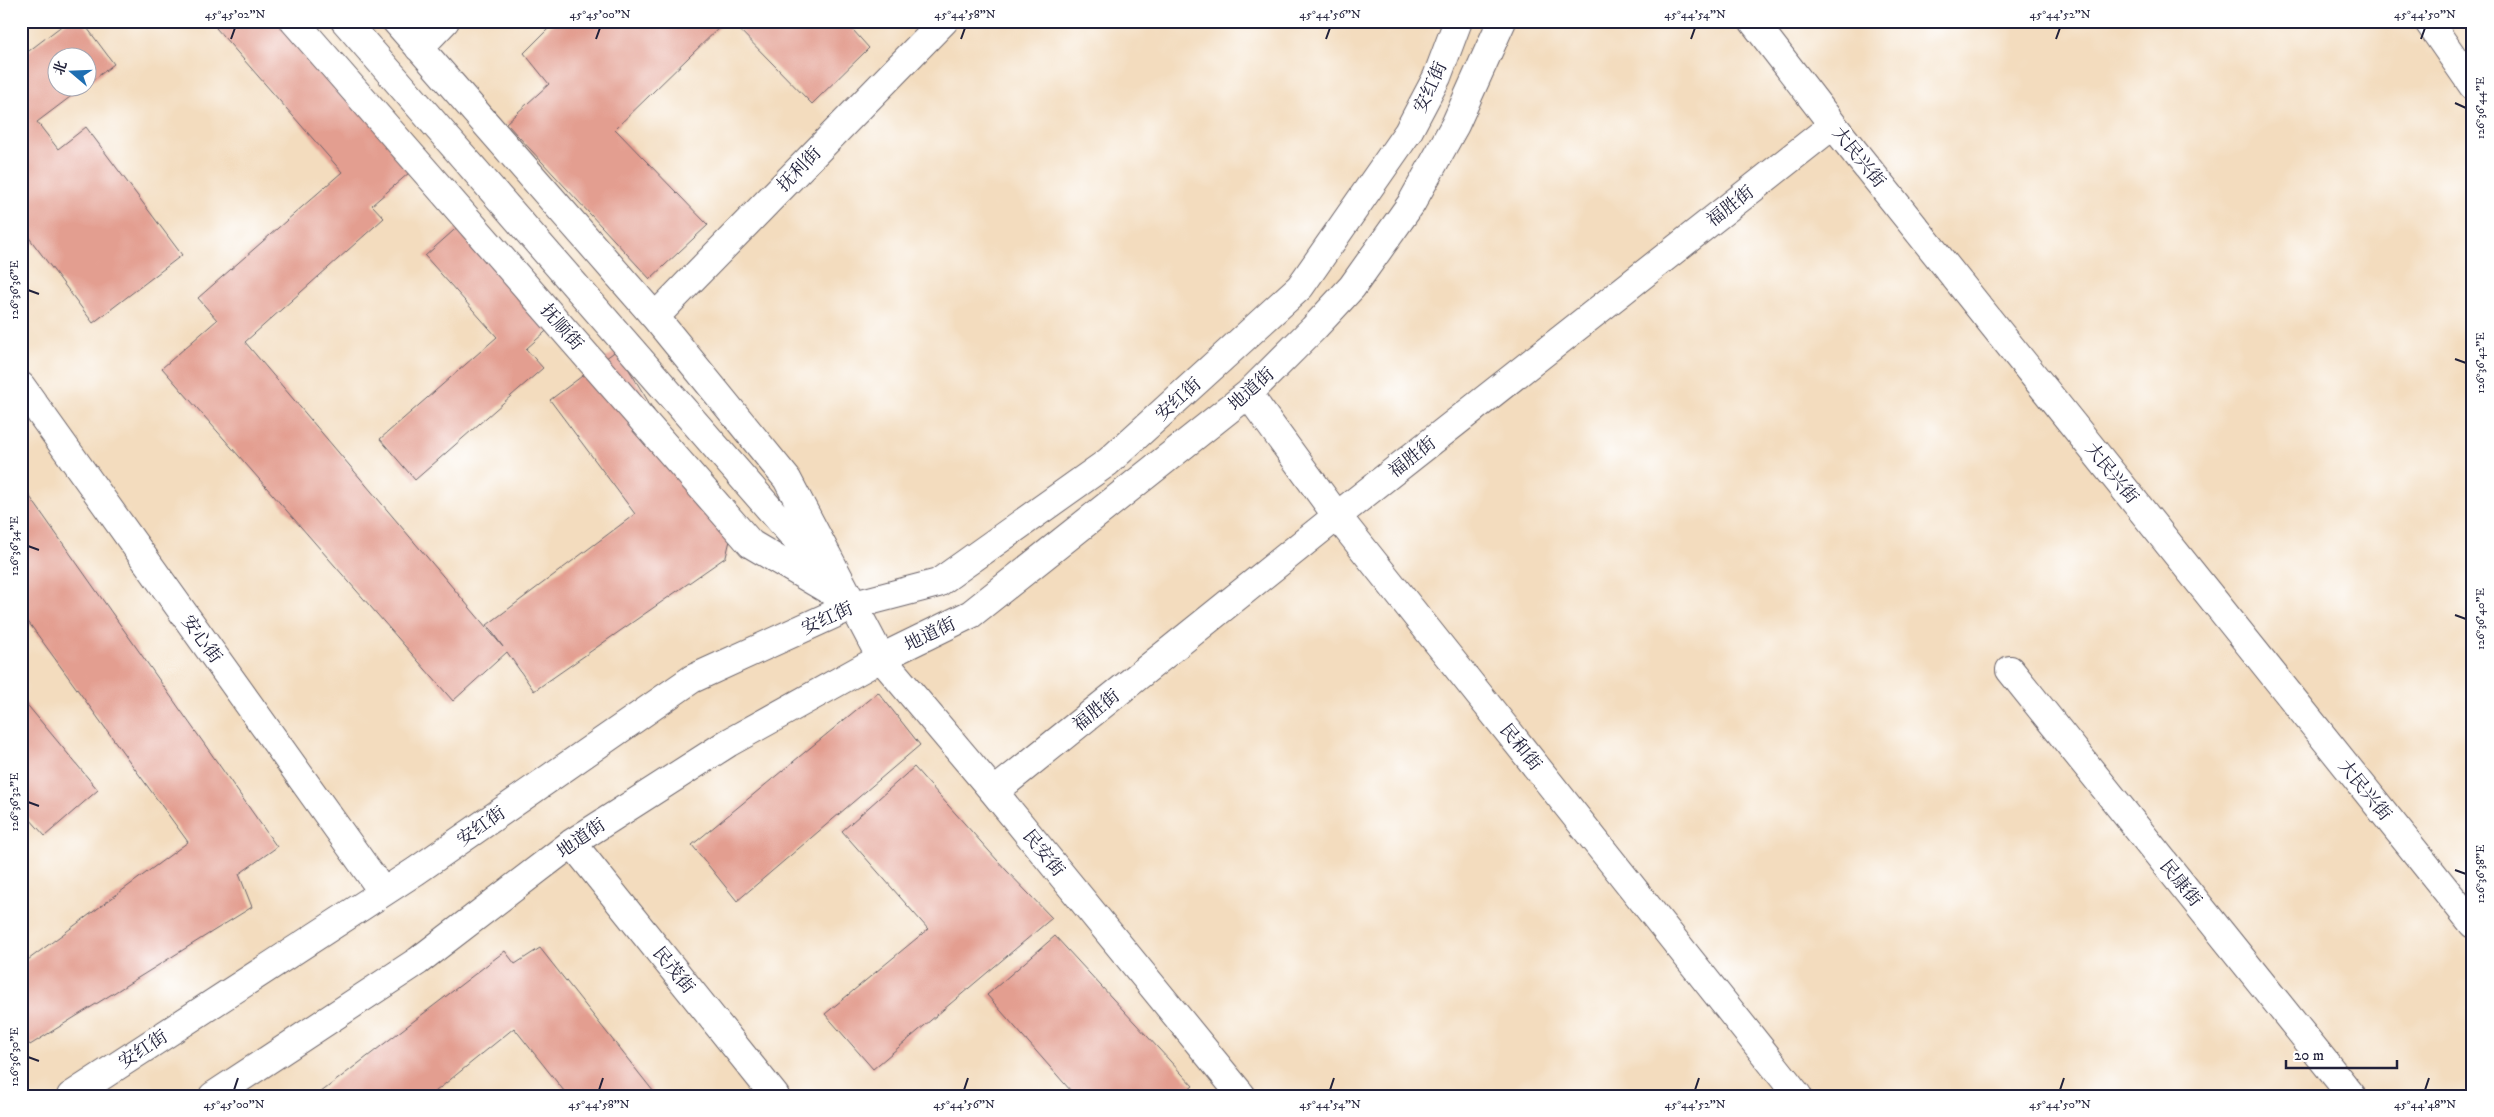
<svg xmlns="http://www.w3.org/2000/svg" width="2494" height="1117" viewBox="0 0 2494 1117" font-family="'IM FELL DW Pica','Noto Serif SC',serif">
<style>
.building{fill:#e39e90}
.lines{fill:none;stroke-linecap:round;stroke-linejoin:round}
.secondary-casing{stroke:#6b6369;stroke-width:30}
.secondary{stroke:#fff;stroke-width:28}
.ticks{fill:none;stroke:#22223b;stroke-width:2}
.labels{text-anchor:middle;stroke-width:5;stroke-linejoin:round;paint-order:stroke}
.street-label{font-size:18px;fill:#22223b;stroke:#fff}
.neatline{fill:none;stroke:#22223b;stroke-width:2}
.ticks-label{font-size:12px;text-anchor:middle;fill:#22223b}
</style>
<rect width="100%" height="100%" fill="#fff"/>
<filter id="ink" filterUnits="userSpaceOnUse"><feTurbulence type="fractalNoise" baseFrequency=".02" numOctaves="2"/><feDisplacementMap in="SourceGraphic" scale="10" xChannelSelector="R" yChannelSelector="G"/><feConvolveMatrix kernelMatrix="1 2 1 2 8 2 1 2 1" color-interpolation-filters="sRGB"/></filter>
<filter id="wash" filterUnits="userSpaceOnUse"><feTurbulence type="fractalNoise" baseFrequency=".0096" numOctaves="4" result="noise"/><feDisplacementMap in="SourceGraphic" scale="20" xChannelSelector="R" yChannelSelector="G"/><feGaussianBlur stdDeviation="1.12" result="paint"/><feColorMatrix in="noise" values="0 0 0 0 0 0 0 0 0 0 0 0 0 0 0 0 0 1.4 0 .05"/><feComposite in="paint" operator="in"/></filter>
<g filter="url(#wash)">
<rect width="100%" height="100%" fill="#f3dcbe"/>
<g id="blocks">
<path class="building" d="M68,21H82L114,64L88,84V58H58V88H82L37,122L58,149L86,127L182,255L93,323L21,227V57Z
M223,21H291L417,166L372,205L384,218L245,342L503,647L487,625L635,514L550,400L617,350L713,508L737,511L726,557L534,691L507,652L453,701L162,368L217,320L198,298L342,172L216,28Z
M556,21H726L615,129L708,225L650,279L506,123L549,84L524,53Z
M731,21H845L869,48L812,104Z
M472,214L562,317L526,349L543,368L415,480L380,439L497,337L425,256Z
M21,484L277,847L239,874L252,907L30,1045L21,1034V965L188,842L21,612Z
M878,692L920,745L737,901L692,845Z
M24,701L98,790L45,836L21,809V704Z
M914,767L1006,870L1052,918L873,1069L825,1014L928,929L842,831Z
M1055,936L1193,1086L1181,1096H1065L1071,1091L987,995Z
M540,948L657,1096H568L514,1028L430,1096H316L505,951L515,964Z"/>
</g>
</g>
<g filter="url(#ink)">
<use href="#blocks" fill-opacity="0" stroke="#6b6369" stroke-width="1"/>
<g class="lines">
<defs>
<path id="secondary" d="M294,21L751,544L854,605
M345,21L823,570
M396,21L655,317L787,479L881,658L994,792L1242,1096
M1753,21L1833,125L2473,924
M2428,21L2473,86
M419,48L445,21
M655,317L944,21
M21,386L383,892
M1248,394L1337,516L1798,1096
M2010,670L2352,1096
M994,792L1337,516L1833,125
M572,843L775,1096
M71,1096L416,871L692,679L854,605L938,583L1108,462L1300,287L1408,132L1437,77L1458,21
M213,1096L418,961L572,843L728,743L881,658L971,614L1248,394L1313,329L1352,287L1411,204L1455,125L1502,21"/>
</defs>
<use href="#secondary" class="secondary-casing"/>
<use href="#secondary" class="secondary"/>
</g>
</g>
<path class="ticks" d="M231,39L235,28M596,39L600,28M961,39L965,28M1326,39L1330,28M1691,39L1695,28M2056,39L2060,28M2421,39L2425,28M2455,103L2466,108M28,290L39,294M2455,359L2466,363M28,546L39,550M2455,615L2466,619M28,802L39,806M2455,870L2466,874M28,1057L39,1061M234,1090L238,1078M599,1090L603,1078M964,1090L968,1078M1330,1090L1334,1078M1695,1090L1699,1078M2060,1090L2064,1078M2425,1090L2429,1078"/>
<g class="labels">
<g class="street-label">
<text transform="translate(1430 87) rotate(-65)" y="6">安红街</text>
<text transform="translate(1859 157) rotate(51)" y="6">大民兴街</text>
<text transform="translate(799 169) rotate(-46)" y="6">抚利街</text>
<text transform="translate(1730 206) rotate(-38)" y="6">福胜街</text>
<text transform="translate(562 327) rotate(49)" y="6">抚顺街</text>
<text transform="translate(1251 389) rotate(-42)" y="6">地道街</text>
<text transform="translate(1178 399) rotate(-42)" y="6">安红街</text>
<text transform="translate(1412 457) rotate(-38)" y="6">福胜街</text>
<text transform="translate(2112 473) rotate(51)" y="6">大民兴街</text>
<text transform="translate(827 618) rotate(-24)" y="6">安红街</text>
<text transform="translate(930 634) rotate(-26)" y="6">地道街</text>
<text transform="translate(202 639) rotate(54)" y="6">安心街</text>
<text transform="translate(1096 710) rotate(-39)" y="6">福胜街</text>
<text transform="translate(1521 747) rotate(51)" y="6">民和街</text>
<text transform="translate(2365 790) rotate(51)" y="6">大民兴街</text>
<text transform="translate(481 826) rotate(-35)" y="6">安红街</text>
<text transform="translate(581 838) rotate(-35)" y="6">地道街</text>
<text transform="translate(1044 853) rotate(51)" y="6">民安街</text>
<text transform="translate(2181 883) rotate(51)" y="6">民康街</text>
<text transform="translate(674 970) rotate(51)" y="6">民茂街</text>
<text transform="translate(143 1049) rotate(-33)" y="6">安红街</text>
</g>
</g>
<rect width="2494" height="1117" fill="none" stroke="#fff" stroke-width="55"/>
<g transform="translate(72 72) rotate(289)"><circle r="24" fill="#ffffff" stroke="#a7a7b1"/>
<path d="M0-4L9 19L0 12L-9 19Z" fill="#1f6fb2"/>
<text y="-8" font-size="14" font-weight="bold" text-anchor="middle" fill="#22223b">北</text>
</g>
<path d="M2286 1060v8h111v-8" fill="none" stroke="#22223b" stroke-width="2.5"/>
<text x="2294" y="1060" font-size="15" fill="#22223b" stroke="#ffffff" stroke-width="4" paint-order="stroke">20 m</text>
<rect x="28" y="28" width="2438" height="1062" class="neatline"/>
<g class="ticks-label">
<text x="235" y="18">45°45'02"N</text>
<text x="600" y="18">45°45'00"N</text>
<text x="965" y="18">45°44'58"N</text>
<text x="1330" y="18">45°44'56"N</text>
<text x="1695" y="18">45°44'54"N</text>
<text x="2060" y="18">45°44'52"N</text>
<text x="2425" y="18">45°44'50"N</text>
<text transform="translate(2480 108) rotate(-90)" y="4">126°36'44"E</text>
<text transform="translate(14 290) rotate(-90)" y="4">126°36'36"E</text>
<text transform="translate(2480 363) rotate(-90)" y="4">126°36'42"E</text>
<text transform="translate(14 546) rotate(-90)" y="4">126°36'34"E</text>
<text transform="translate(2480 619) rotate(-90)" y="4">126°36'40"E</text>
<text transform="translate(14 802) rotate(-90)" y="4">126°36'32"E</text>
<text transform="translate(2480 874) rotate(-90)" y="4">126°36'38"E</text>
<text transform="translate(14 1057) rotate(-90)" y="4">126°36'30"E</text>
<text x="234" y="1108">45°45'00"N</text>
<text x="599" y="1108">45°44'58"N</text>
<text x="964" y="1108">45°44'56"N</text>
<text x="1330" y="1108">45°44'54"N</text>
<text x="1695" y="1108">45°44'52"N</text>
<text x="2060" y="1108">45°44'50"N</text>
<text x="2425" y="1108">45°44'48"N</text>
</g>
</svg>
